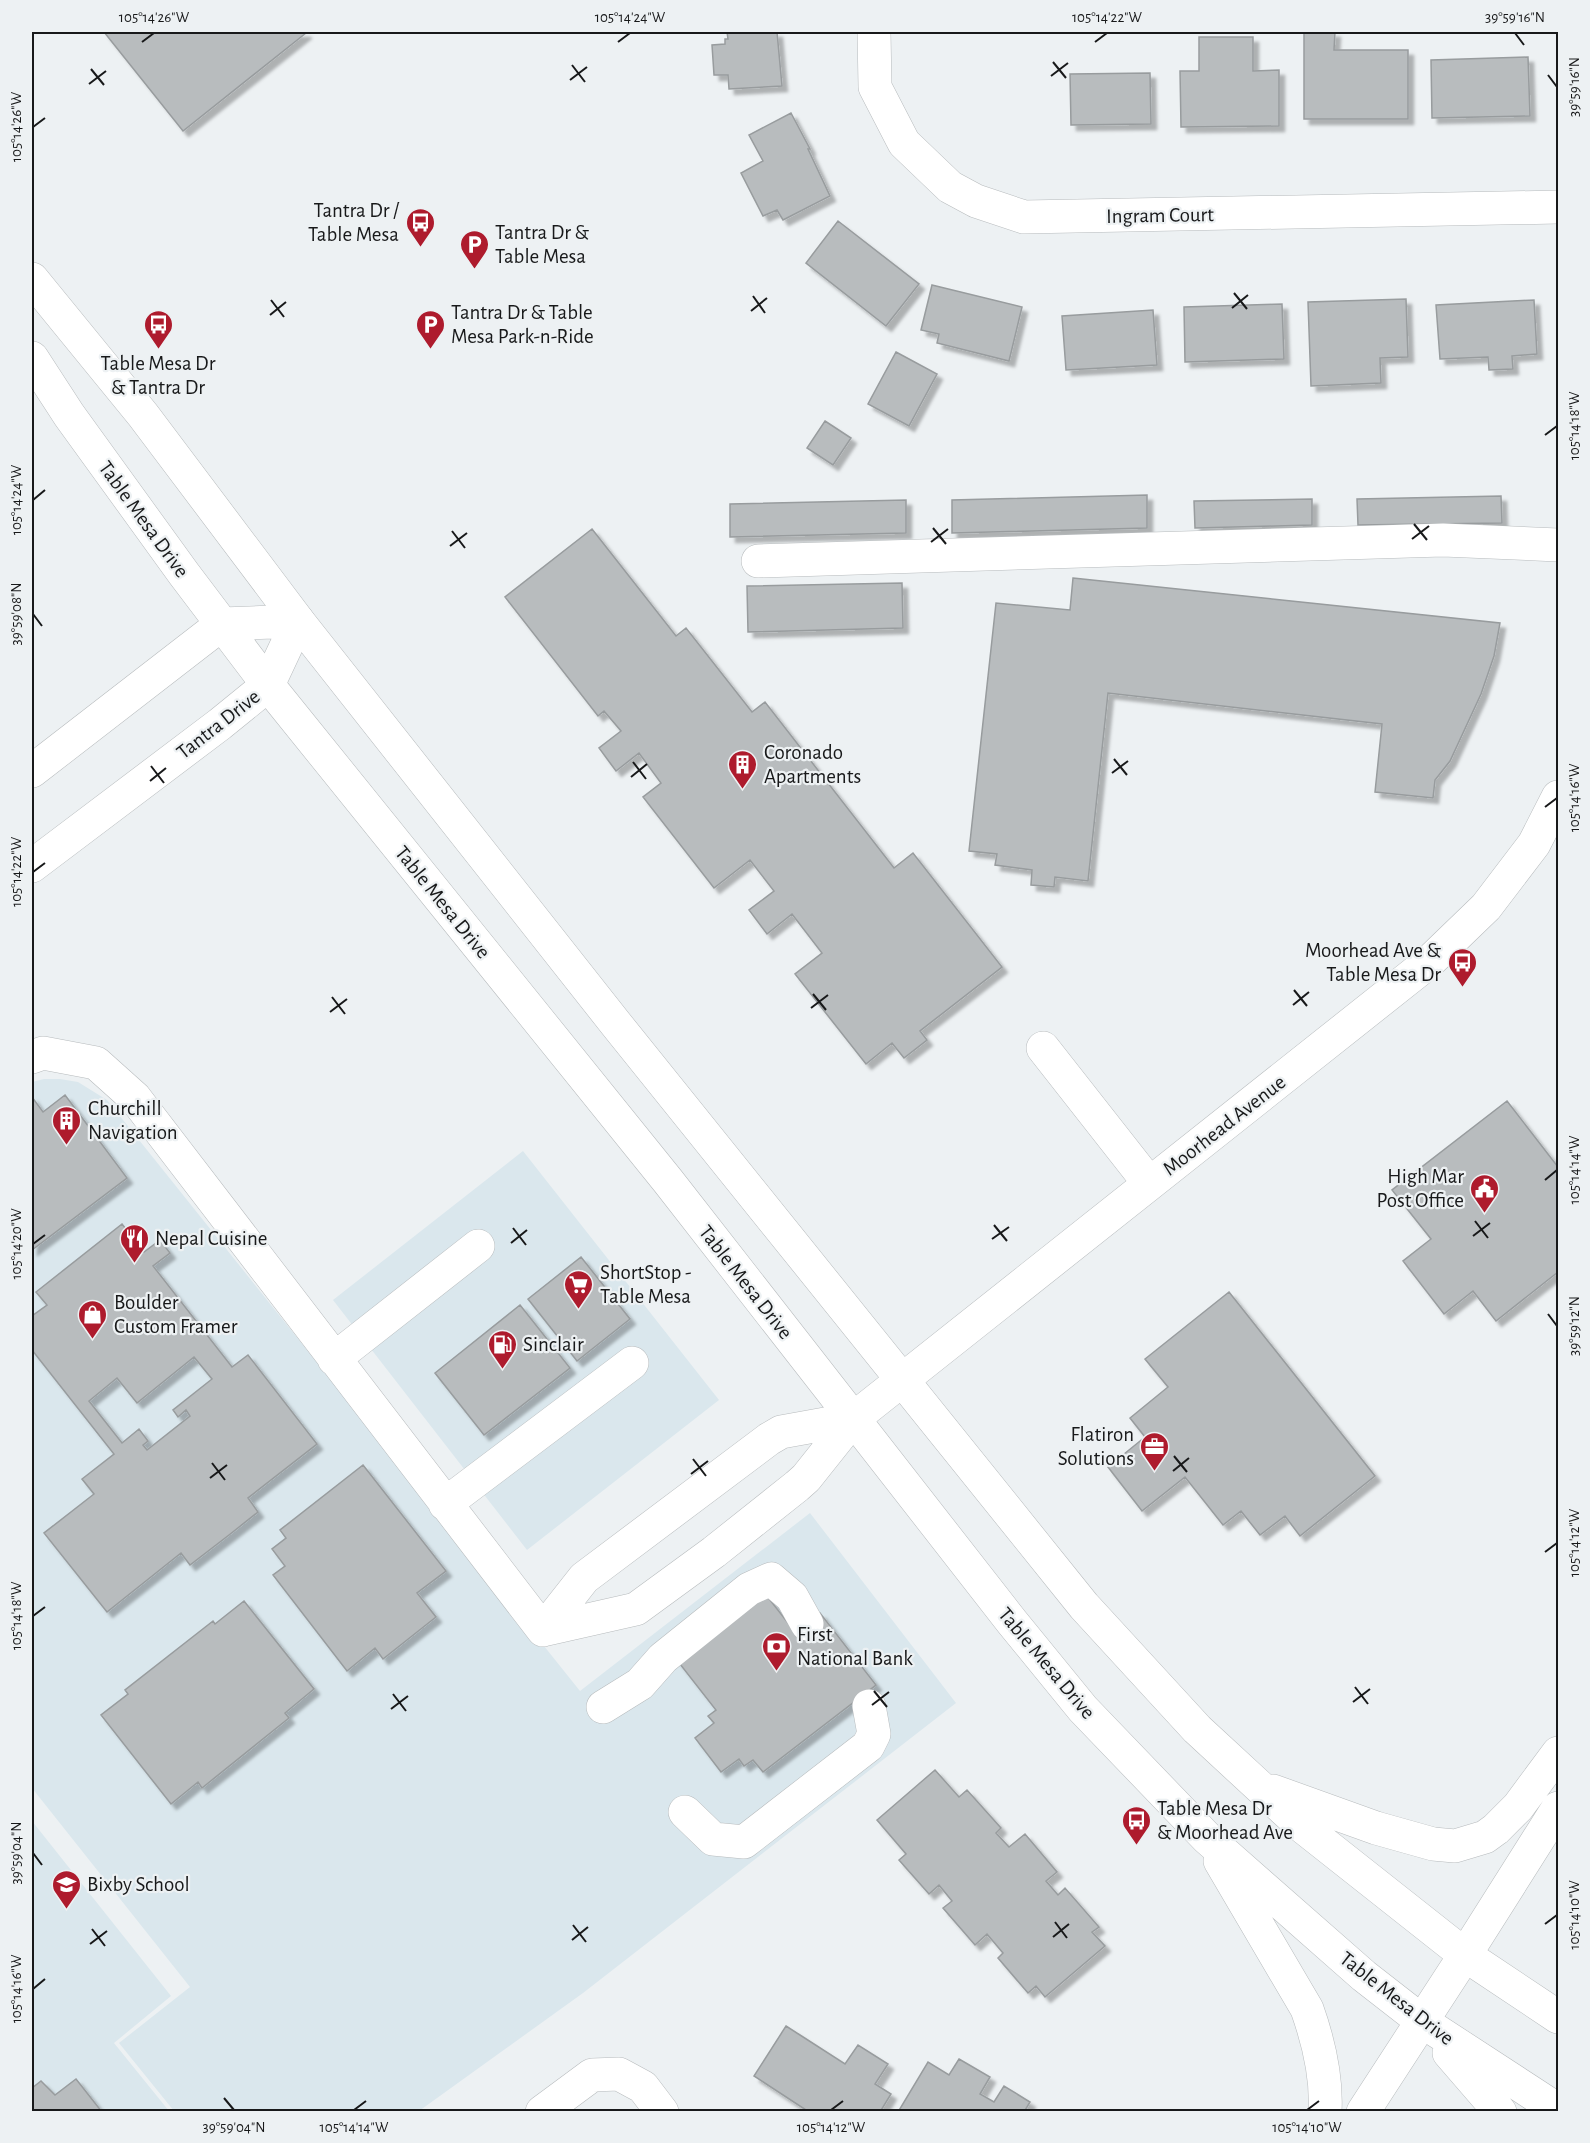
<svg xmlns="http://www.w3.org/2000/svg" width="1590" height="2143" viewBox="0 0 1590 2143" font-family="'Alegreya Sans',sans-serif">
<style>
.built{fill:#dae7ed}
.building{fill:#b8bcbe;stroke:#989c9e;stroke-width:1.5;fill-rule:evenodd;filter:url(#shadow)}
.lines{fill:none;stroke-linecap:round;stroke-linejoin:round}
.minor-casing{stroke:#b7bbbd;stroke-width:34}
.highway-casing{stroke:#b7bbbd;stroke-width:34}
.minor{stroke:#fff;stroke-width:33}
.highway{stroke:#fff;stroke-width:33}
.ticks{fill:none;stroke:#18191a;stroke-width:2}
.labels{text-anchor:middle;stroke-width:4.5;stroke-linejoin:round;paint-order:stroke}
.poi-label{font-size:21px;fill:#18191a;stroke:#edf1f3;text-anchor:start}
.street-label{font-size:21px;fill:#18191a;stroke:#edf1f3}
.neatline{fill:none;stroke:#18191a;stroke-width:2}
.ticks-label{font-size:15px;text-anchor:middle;fill:#18191a}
</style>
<defs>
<filter id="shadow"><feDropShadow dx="5.5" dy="5.5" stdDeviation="1.5" flood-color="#0004"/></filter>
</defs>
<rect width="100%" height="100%" fill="#edf1f3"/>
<path class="built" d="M44,1079H60L78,1082L107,1100L580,1691L810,1513L956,1703L583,1993L419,2111H174L119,2043L190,1987L32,1788V1082Z
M523,1151L719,1400L527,1550L333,1300Z
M32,1821L171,1996L114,2043L169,2111H32Z"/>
<path class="building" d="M104,32H305L306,33L183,131Z
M727,32H777L782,86L729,89L728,75H714L712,45L725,44V39H728Z
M1304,32H1335L1334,50H1408V119H1304Z
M1199,37H1253V71L1279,70V126L1181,127L1180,71H1199Z
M1528,57L1530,116L1432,118L1431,60Z
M1150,73L1151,124L1071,125L1070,74Z
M791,113L810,149H808L830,196L783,220L777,210L763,216L741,173L763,161L749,135Z
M838,221L919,284L886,326L806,263Z
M932,285L1022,307L1009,361L937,343L939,334L921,330Z
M1406,299L1408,357L1380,358L1381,383L1311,386L1308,302Z
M1534,300L1537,354L1512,356L1513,369L1489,370L1488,357L1440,359L1436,305Z
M1282,304L1284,359L1185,362L1184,307Z
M1153,310L1157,365L1066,370L1062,316Z
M896,352L937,374L909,426L868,404Z
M825,421L851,438L833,465L807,448Z
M1147,495V528L952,533V500Z
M1501,496L1502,523L1358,525L1357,499Z
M1312,499V525L1195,528L1194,501Z
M906,500V533L730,537V504Z
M592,529L676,636L686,628L752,712L765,702L894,868L913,853L1002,967L920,1031L927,1040L904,1058L892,1043L866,1064L795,974L822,953L792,914L767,934L749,910L774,891L750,860L714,888L643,797L661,783L639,753L616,771L599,748L621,731L604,711L598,716L505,597Z
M1073,578L1500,623L1494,656L1481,694L1450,761L1435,780L1433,798L1375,792L1382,724L1108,693L1088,881L1055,877L1054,887L1031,885L1032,870L995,865L997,854L969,851L996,603L1070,610Z
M902,583L903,628L748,632L747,586Z
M65,1095L127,1178L32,1250V1097L43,1112Z
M1507,1101L1558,1167V1272L1496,1321L1473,1291L1444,1314L1403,1261L1431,1239L1392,1190Z
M122,1224L144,1252L160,1240L170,1253L153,1266L232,1367L248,1355L317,1444L248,1498L258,1512L229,1535L190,1565L181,1553L107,1612L44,1533L94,1494L82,1479L114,1454L32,1350V1316L47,1305L36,1292ZM194,1357L212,1379L173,1410L178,1417L186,1410L190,1416L147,1450L143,1445L148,1441L139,1429L122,1443L89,1401L117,1378L137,1403Z
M581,1257L630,1319L577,1361L528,1299Z
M1229,1292L1375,1476L1300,1536L1285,1516L1260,1535L1241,1511L1223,1525L1185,1477L1142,1511L1108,1467L1145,1437L1130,1418L1168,1387L1145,1359Z
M520,1305L570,1368L484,1435L435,1373Z
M363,1465L446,1571L417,1593L436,1617L383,1659L375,1648L347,1671L273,1575L285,1566L272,1549L286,1538L280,1530Z
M763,1591L795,1632L820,1613L876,1685L763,1772L753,1760L744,1766L739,1759L721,1772L695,1738L714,1723L708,1716L716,1710L676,1659Z
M244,1601L314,1689L285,1713L289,1718L202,1788L198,1782L171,1804L101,1715L128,1694L125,1690L213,1621L215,1624Z
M935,1770L959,1797L967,1790L1001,1828L996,1833L1009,1847L1025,1834L1057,1872L1046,1881L1058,1895L1065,1888L1099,1927L1092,1932L1105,1946L1045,1997L1036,1986L1028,1993L998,1958L1003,1953L987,1934L975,1945L943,1908L952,1901L939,1885L929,1894L899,1860L906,1854L877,1820Z
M786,2026L845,2064L858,2045L888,2064L875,2084L891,2094L880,2112H809L754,2076Z
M959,2059L990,2077L980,2094L994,2102L1004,2086L1030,2102L1024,2112H898L928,2062L949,2075Z
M76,2079L102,2112H32V2088L41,2081L55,2095Z"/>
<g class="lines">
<defs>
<path id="minor" d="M874,32L875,87L904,143L950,187L976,201L1024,217L1558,207
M758,561L1443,540L1558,545
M32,771L222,624L298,621L268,685L220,724L32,866
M1043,1048L1149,1183
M32,1057L43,1053L96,1063L135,1098L543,1630
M334,1359L478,1246
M445,1504L632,1363
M543,1630L636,1609L714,1552L797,1486L806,1478L853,1419L1429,962L1486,907L1534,844L1558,797
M543,1630L584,1578L769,1439L781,1432L853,1419
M603,1707L640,1684L663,1658L749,1589L771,1579L792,1597L807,1624
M685,1812L713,1839L744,1842L868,1746L874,1734L869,1706
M542,2112L592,2075L619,2074L643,2087L662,2112
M1363,2112L1465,1955"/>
<path id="highway" d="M32,279L143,415L298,621L616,1024L1084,1606L1197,1729L1303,1827L1465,1955L1558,2017
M32,358L69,415L184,574L268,685L668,1181L1012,1622L1083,1709L1207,1838L1364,1976L1423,2022L1558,2110
M1273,1791L1376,1828L1433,1844L1455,1846L1485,1837L1496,1829L1518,1807L1558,1753
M1220,1861L1307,2009C1318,2040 1327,2078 1325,2112
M1465,1955L1558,1808
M1449,2053L1500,2112"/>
</defs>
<use href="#minor" class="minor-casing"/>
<use href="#highway" class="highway-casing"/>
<use href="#minor" class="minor"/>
<use href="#highway" class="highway"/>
</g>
<path class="ticks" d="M1515,33L1524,45M142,42L154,33M618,42L630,33M1095,42L1107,33M1053,62L1066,78M572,65L585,82M91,69L104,85M1548,75L1557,87M1051,76L1068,63M570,80L587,67M89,84L106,71M33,127L45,118M1234,293L1247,309M753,296L765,313M271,300L284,317M1232,308L1248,295M751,311L767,298M270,315L286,302M1545,435L1557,426M33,500L45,490M1414,524L1427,540M933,528L946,544M452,531L465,548M1412,539L1429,526M931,542L948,529M450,546L467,533M33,614L42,626M1114,759L1127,775M633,762L646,779M151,766L164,783M1112,773L1128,761M631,777L647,764M150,781L166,768M1545,807L1557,798M33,872L45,863M1294,990L1307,1006M813,994L826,1010M332,997L345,1014M1293,1005L1309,992M811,1008L828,995M330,1012L347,999M1545,1180L1557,1170M1475,1221L1488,1238M994,1225L1007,1241M513,1228L526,1245M1473,1236L1490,1223M992,1239L1009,1227M511,1243L527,1230M33,1244L45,1235M1548,1314L1557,1326M1174,1456L1187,1472M693,1459L706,1476M212,1463L225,1480M1173,1471L1189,1458M691,1474L708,1461M210,1478L227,1465M1545,1552L1557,1543M33,1616L45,1607M1355,1687L1368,1704M874,1691L887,1707M393,1694L406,1711M1353,1702L1370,1689M872,1705L889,1692M391,1709L408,1696M33,1853L42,1865M1055,1922L1067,1938M1545,1924L1557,1915M573,1925L586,1942M92,1929L105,1946M1053,1937L1069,1924M572,1940L588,1927M90,1944L107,1931M33,1989L45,1979M224,2098L234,2110M354,2110L366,2101M831,2110L843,2101M1307,2110L1319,2101"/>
<defs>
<symbol id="bus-pin" viewBox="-11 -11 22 30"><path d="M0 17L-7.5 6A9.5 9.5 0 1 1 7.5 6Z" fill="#ae1b2d" stroke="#edf1f3"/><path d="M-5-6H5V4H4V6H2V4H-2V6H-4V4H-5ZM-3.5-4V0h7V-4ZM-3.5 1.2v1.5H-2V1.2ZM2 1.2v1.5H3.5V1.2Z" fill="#fff"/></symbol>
<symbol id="parking-pin" viewBox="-11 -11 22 30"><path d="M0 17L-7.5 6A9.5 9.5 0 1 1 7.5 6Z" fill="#ae1b2d" stroke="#edf1f3"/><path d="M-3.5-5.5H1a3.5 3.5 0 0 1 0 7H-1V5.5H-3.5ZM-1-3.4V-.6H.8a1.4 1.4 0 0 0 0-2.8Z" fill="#fff"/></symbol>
<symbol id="building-pin" viewBox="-11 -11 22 30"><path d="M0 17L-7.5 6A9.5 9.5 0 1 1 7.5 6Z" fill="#ae1b2d" stroke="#edf1f3"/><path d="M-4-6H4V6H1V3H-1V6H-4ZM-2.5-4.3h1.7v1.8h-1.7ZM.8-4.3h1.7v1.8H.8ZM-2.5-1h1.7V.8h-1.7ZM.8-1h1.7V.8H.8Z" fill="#fff"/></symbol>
<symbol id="civic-pin" viewBox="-11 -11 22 30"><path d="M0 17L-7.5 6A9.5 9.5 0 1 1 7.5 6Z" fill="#ae1b2d" stroke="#edf1f3"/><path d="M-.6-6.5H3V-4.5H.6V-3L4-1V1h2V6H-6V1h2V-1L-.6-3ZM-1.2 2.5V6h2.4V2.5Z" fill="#fff"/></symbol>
<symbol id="restaurant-pin" viewBox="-11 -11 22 30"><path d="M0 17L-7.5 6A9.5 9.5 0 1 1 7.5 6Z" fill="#ae1b2d" stroke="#edf1f3"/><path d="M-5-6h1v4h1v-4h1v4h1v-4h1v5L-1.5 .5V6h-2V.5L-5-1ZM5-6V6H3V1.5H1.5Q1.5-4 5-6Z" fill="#fff"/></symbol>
<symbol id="supermarket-pin" viewBox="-11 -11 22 30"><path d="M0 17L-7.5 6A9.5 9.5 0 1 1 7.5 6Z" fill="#ae1b2d" stroke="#edf1f3"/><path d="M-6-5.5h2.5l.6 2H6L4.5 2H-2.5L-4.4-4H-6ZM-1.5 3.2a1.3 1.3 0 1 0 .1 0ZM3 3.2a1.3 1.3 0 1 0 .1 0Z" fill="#fff"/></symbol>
<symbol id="shop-pin" viewBox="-11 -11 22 30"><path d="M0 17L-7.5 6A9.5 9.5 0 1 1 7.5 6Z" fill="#ae1b2d" stroke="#edf1f3"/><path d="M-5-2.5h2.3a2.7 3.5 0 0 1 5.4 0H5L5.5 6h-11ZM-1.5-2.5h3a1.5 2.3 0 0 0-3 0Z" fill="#fff"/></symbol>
<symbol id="fuel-pin" viewBox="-11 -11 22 30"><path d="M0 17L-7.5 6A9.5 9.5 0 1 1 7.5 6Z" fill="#ae1b2d" stroke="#edf1f3"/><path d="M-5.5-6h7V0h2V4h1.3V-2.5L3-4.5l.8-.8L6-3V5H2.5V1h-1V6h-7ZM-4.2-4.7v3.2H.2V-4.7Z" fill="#fff"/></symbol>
<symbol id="office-pin" viewBox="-11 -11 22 30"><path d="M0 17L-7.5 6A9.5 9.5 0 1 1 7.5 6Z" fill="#ae1b2d" stroke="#edf1f3"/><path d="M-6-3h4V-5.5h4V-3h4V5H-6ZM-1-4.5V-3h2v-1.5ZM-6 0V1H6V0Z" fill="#fff"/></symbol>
<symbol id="bank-pin" viewBox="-11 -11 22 30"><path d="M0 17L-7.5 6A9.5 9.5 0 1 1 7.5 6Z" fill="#ae1b2d" stroke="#edf1f3"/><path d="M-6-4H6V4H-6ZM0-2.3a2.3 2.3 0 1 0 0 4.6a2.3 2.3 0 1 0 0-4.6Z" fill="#fff"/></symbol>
<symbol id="school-pin" viewBox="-11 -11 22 30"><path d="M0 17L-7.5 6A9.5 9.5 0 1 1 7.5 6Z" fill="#ae1b2d" stroke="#edf1f3"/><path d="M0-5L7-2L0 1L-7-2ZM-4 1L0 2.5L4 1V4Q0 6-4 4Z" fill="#fff"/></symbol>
</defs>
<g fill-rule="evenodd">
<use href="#bus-pin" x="404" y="206" width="33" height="45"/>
<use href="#parking-pin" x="458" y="228" width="33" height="45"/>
<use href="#bus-pin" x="142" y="308" width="33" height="45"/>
<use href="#parking-pin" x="414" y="308" width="33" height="45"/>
<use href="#building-pin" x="726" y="748" width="33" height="45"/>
<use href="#bus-pin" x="1446" y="946" width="33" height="45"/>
<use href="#building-pin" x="50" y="1104" width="33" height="45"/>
<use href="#civic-pin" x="1468" y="1172" width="33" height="45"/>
<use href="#restaurant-pin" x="118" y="1222" width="33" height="45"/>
<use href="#supermarket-pin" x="562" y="1268" width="33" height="45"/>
<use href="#shop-pin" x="76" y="1298" width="33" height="45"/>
<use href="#fuel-pin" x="486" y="1328" width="33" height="45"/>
<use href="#office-pin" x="1138" y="1430" width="33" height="45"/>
<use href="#bank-pin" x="760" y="1630" width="33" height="45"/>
<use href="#bus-pin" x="1120" y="1804" width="33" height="45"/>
<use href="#school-pin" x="50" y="1868" width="33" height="45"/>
</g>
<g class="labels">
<g class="poi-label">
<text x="399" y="217" text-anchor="end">Tantra Dr /<tspan x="399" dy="24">Table Mesa</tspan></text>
<text x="495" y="239">Tantra Dr &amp;<tspan x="495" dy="24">Table Mesa</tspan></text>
<text x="451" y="319">Tantra Dr &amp; Table<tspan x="451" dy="24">Mesa Park-n-Ride</tspan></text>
<text x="158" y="370" text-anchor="middle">Table Mesa Dr<tspan x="158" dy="24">&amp; Tantra Dr</tspan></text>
<text x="764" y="759">Coronado<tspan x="764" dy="24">Apartments</tspan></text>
<text x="1441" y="957" text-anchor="end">Moorhead Ave &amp;<tspan x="1441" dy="24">Table Mesa Dr</tspan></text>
<text x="88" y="1115">Churchill<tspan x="88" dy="24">Navigation</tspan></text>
<text x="1464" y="1183" text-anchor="end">High Mar<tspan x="1464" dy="24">Post Office</tspan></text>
<text x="155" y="1245">Nepal Cuisine</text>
<text x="600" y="1279">ShortStop -<tspan x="600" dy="24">Table Mesa</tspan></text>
<text x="114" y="1309">Boulder<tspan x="114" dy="24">Custom Framer</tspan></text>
<text x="523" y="1351">Sinclair</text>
<text x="1134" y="1441" text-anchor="end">Flatiron<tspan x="1134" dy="24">Solutions</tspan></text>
<text x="797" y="1641">First<tspan x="797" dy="24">National Bank</tspan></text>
<text x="1157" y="1815">Table Mesa Dr<tspan x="1157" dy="24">&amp; Moorhead Ave</tspan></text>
<text x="87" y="1891">Bixby School</text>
</g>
<g class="street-label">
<text transform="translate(1160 215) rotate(-1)" y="7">Ingram Court</text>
<text transform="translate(144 519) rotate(54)" y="7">Table Mesa Drive</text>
<text transform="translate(218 724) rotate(-38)" y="7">Tantra Drive</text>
<text transform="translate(443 902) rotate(51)" y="7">Table Mesa Drive</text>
<text transform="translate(1224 1125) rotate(-38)" y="7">Moorhead Avenue</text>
<text transform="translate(746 1282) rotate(52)" y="7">Table Mesa Drive</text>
<text transform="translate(1047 1663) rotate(50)" y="7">Table Mesa Drive</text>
<text transform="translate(1397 1998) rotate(38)" y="7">Table Mesa Drive</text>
</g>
</g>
<rect width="1590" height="2143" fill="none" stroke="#edf1f3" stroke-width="66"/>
<rect x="33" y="33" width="1524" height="2077" class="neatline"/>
<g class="ticks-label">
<text x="154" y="22">105°14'26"W</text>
<text x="630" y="22">105°14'24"W</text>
<text x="1107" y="22">105°14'22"W</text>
<text x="1515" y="22">39°59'16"N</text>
<text transform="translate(1574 87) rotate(-90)" y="5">39°59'16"N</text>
<text transform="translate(16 127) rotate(-90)" y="5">105°14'26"W</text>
<text transform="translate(1574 426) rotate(-90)" y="5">105°14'18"W</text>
<text transform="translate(16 500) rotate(-90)" y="5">105°14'24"W</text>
<text transform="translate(16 614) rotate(-90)" y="5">39°59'08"N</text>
<text transform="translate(1574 798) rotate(-90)" y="5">105°14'16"W</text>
<text transform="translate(16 872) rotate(-90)" y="5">105°14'22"W</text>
<text transform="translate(1574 1170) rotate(-90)" y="5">105°14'14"W</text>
<text transform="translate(16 1244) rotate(-90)" y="5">105°14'20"W</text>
<text transform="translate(1574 1326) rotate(-90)" y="5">39°59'12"N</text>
<text transform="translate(1574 1543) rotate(-90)" y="5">105°14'12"W</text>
<text transform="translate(16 1616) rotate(-90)" y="5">105°14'18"W</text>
<text transform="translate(16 1853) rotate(-90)" y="5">39°59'04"N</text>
<text transform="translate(1574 1915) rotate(-90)" y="5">105°14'10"W</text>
<text transform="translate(16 1989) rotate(-90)" y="5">105°14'16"W</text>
<text x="234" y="2132">39°59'04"N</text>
<text x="354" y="2132">105°14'14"W</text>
<text x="831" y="2132">105°14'12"W</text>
<text x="1307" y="2132">105°14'10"W</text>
</g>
</svg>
